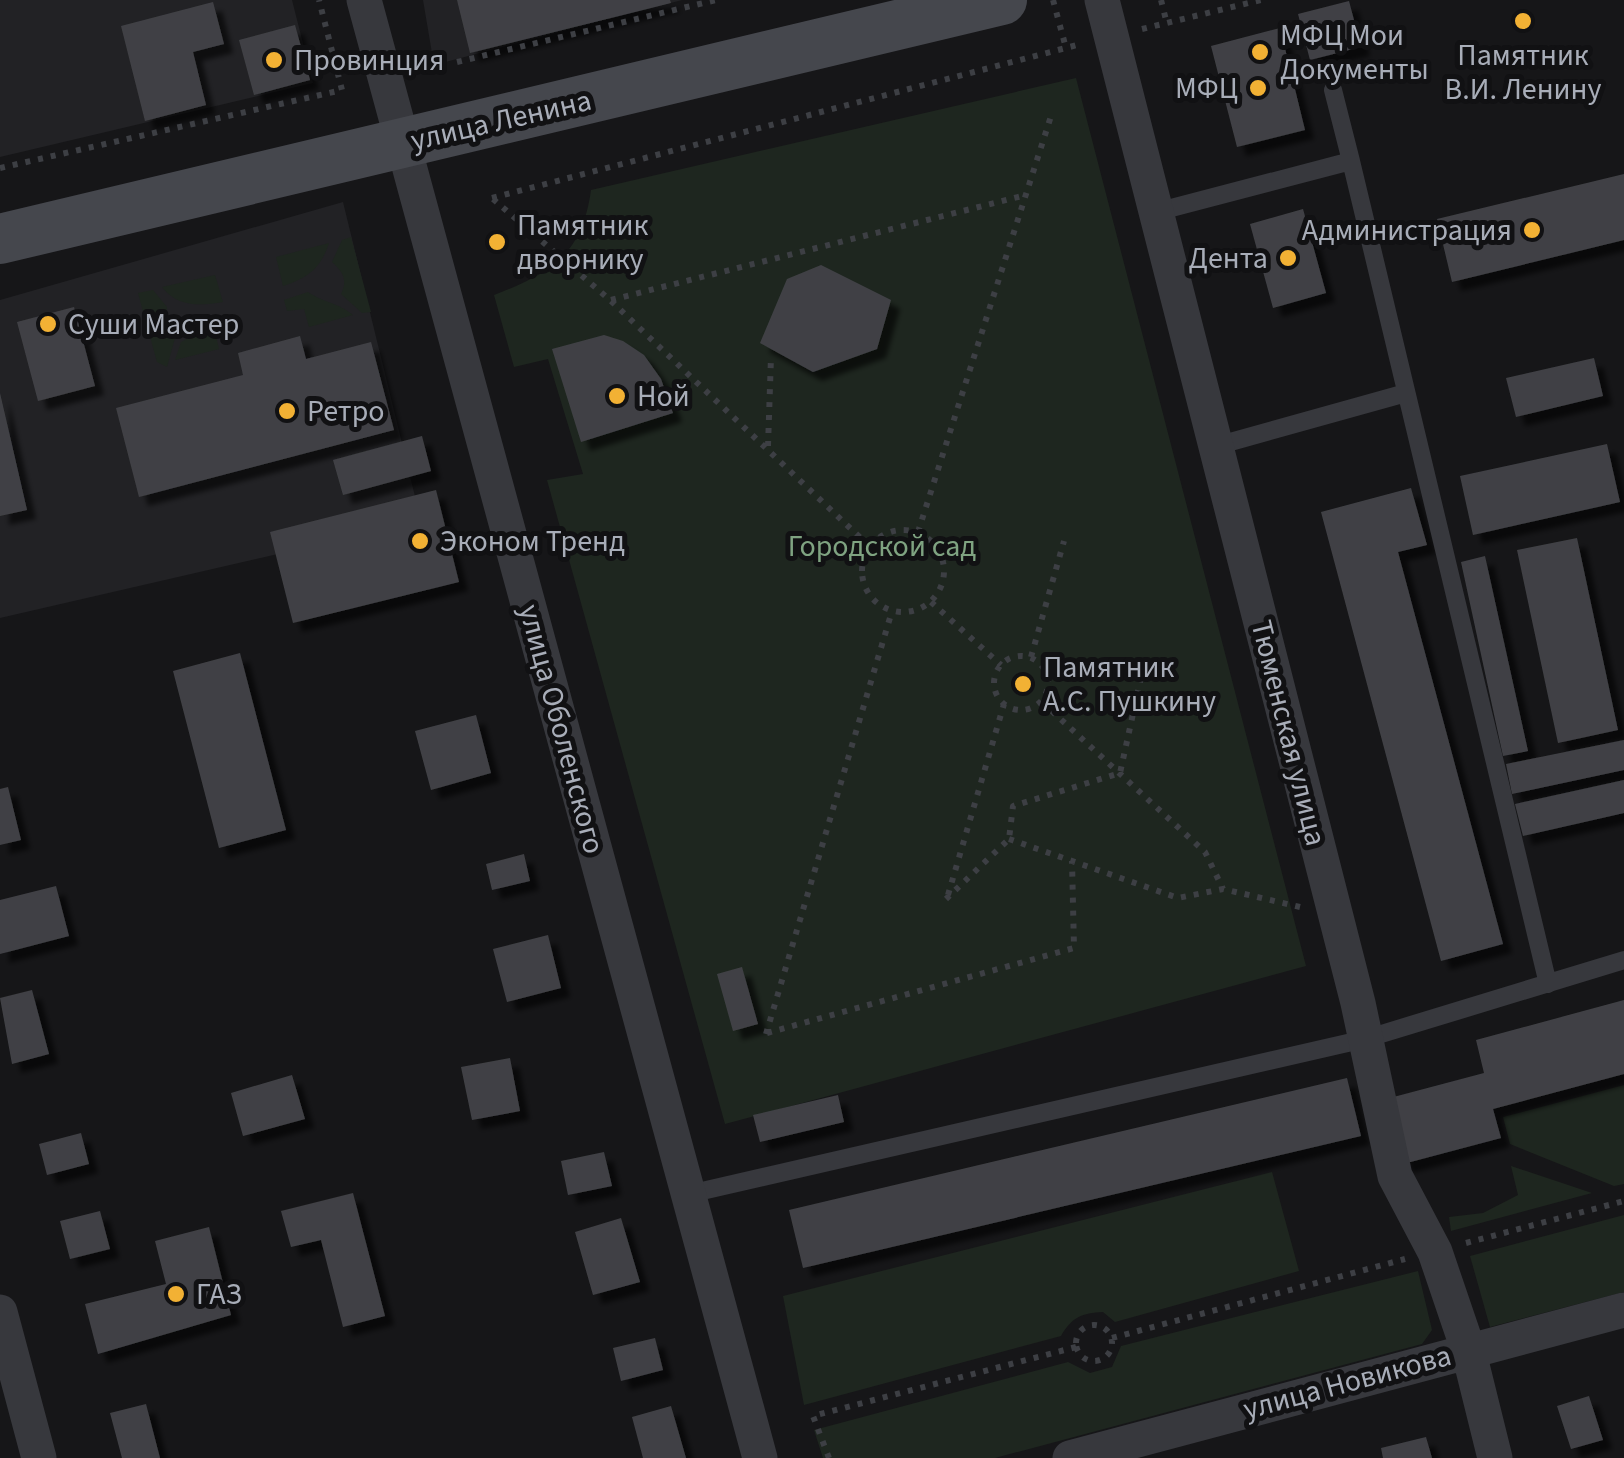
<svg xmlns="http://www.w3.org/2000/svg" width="1624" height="1458" viewBox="0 0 1624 1458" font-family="'Source Sans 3',sans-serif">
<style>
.built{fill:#222225}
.green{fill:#1e261f}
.building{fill:#404145;filter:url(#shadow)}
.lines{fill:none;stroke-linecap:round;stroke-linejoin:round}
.path{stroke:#3d3f44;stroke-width:6;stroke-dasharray:5 8;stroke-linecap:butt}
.service{stroke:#37383d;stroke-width:18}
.minor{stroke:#37383d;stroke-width:35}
.secondary{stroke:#45474d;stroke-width:50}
.poi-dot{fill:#f2b134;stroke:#111113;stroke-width:4}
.labels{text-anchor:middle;stroke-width:10;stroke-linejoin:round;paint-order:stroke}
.poi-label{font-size:30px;fill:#a8adb8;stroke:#111113;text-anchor:start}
.street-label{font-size:30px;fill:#a8adb8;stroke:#111113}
.park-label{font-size:30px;fill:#7fa381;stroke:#111113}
</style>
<defs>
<filter id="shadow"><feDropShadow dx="9" dy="9" stdDeviation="2.5" flood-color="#0009"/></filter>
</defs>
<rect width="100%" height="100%" fill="#161618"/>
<path class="built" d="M0,0H292L313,83L0,157Z
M423,0H682L434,65Z
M343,202L421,521L0,618V300Z"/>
<path class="green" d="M1076,78L1306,966L725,1124L547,480L583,474L548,359L514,367L494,295C551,273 582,255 591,190Z
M351,237L371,312L362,313L341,294C348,280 343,272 332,262L342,240Z
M329,243C321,268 308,278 283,286L276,257Z
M215,275L223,302C199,306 177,307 162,287Z
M153,290L167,307L166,327L175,338L167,367L157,362L138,293Z
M308,292C324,303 337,302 353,315L309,327L304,309L287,311L284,300Z
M226,317L228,327L215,332L219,349L175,360L181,342L198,333L204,322Z
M1624,1085V1184L1614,1186L1510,1144L1503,1117Z
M1511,1166L1592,1193L1451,1231L1449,1217L1483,1213L1518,1195Z
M1272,1172L1299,1271L1115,1322L1103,1312C1082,1313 1072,1317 1061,1336L804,1405L783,1296Z
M1624,1215V1292L1490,1327L1470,1256Z
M1418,1271L1432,1330L1422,1344L995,1458H823L814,1430L1068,1362L1090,1373L1112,1367L1121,1346Z"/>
<path class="building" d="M457,0H670L671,3L470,53Z
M1349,1L1361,47L1310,60L1298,14Z
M213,2L224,44L193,52L206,105L145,121L121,26Z
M295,25L310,80L254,95L239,40Z
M1280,28L1305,130L1237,147L1211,46Z
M1624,174V240L1452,282L1437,219Z
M1303,209L1326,293L1273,308L1250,224Z
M821,265L891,300L877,349L813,372L760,343L787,279Z
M74,307L95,386L38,401L17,322Z
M604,335L623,341L644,355L661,379L673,413L581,442L552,349Z
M300,336L306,359L371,342L394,430L139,497L116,408L243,375L238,353Z
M1594,358L1603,396L1516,417L1506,378Z
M0,393L27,510L0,516Z
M422,436L431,471L343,495L333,460Z
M1607,444L1620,502L1473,535L1460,476Z
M1411,488L1427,545L1398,552L1503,944L1441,961L1321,512Z
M436,490L459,582L293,623L270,532Z
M1577,538L1618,730L1558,743L1517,550Z
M1485,556L1528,751L1503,756L1461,562Z
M240,653L286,830L219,848L173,671Z
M476,715L491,773L431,790L415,731Z
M1624,740V770L1512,794L1506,764Z
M1624,780V813L1523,836L1515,804Z
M8,787L21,840L0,845V789Z
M524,854L530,881L492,890L486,864Z
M56,886L69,936L0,954V900Z
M548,935L561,988L507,1002L493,949Z
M742,967L758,1024L733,1031L717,974Z
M32,990L49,1054L12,1064L0,998Z
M1624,1000V1074L1493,1109L1501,1138L1403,1164L1386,1099L1484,1073L1476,1040Z
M510,1058L520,1111L472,1120L461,1067Z
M292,1075L305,1119L243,1136L231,1093Z
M1347,1078L1361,1136L803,1268L789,1210Z
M838,1095L844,1122L760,1142L753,1115Z
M81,1133L89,1164L47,1175L39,1144Z
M604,1152L612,1186L568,1195L561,1161Z
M353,1193L385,1316L343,1327L321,1240L291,1247L281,1211Z
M100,1211L110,1249L70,1259L60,1221Z
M621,1218L640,1282L593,1295L575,1232Z
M209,1227L231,1315L98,1354L85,1304L166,1284L155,1241Z
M655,1338L663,1370L621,1381L613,1348Z
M1589,1396L1603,1440L1571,1449L1557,1406Z
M146,1404L160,1458H122L110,1413Z
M671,1406L686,1458H643L632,1417Z
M1426,1437L1432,1458H1383L1381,1448Z"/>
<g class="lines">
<path class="path" d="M1053,0L1066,48
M1161,0L1167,24
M1142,29L1261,0
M457,62L716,0
M0,168L342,90L319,0
M492,198L1081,44
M493,199L610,300L870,547
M611,300L1026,195
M768,446L771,357
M862 571a41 41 0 1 1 82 0a41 41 0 1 1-82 0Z
M918,532L1052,113
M931,602L1001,665
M994 683a27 27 0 1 1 54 0a27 27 0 1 1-54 0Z
M1031,657L1064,541
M1042,702L1205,852L1223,889
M1009,839L1178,898L1223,889L1300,907
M948,895L1004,704
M946,899L1009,839L1013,806L1120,773L1142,673
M767,1033L1074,948L1072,861
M766,1034L892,611
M1466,1243L1624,1201
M1076 1343a18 18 0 1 1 36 0a18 18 0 1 1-36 0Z
M1112,1338L1405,1259
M829,1458L813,1416L1076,1347"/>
<path class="service" d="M1351,161L1548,984
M1156,212L1351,161L1333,90
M1216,446L1406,393
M689,1194L1365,1039L1624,960"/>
<path class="minor" d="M364,0L760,1458
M1102,0L1358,1003L1395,1176L1435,1252L1468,1349L1495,1458
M0,1312L39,1458
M1070,1458L1624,1310"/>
<path class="secondary" d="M0,239L1002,0"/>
</g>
<g class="poi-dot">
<circle cx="1523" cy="21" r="10"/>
<circle cx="1260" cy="52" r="10"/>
<circle cx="274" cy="60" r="10"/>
<circle cx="1258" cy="88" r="10"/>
<circle cx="1532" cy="230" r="10"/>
<circle cx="497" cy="242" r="10"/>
<circle cx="1288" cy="258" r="10"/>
<circle cx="48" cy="324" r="10"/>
<circle cx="617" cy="396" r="10"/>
<circle cx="287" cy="411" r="10"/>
<circle cx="420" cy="541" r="10"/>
<circle cx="1023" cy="684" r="10"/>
<circle cx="176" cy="1294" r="10"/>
</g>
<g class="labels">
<g class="poi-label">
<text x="1280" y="45">МФЦ Мои<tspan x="1280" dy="34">Документы</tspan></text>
<text x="1523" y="65" text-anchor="middle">Памятник<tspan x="1523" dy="34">В.И. Ленину</tspan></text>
<text x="294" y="70">Провинция</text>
<text x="1238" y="98" text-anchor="end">МФЦ</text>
<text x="517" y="235">Памятник<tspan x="517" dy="34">дворнику</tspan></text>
<text x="1512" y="240" text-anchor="end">Администрация</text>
<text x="1268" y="268" text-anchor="end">Дента</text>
<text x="68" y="334">Суши Мастер</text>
<text x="637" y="406">Ной</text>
<text x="307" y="421">Ретро</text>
<text x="440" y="551">Эконом Тренд</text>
<text x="1043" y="677">Памятник<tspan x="1043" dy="34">А.С. Пушкину</tspan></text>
<text x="196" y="1304">ГАЗ</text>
</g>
<g class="street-label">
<text transform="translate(501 120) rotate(-13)" y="10">улица Ленина</text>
<text transform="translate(562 729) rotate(75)" y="10">улица Оболенского</text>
<text transform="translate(1289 733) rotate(76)" y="10">Тюменская улица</text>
<text transform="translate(1347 1382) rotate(-15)" y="10">улица Новикова</text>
</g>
<g class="park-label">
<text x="882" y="556">Городской сад</text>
</g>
</g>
</svg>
